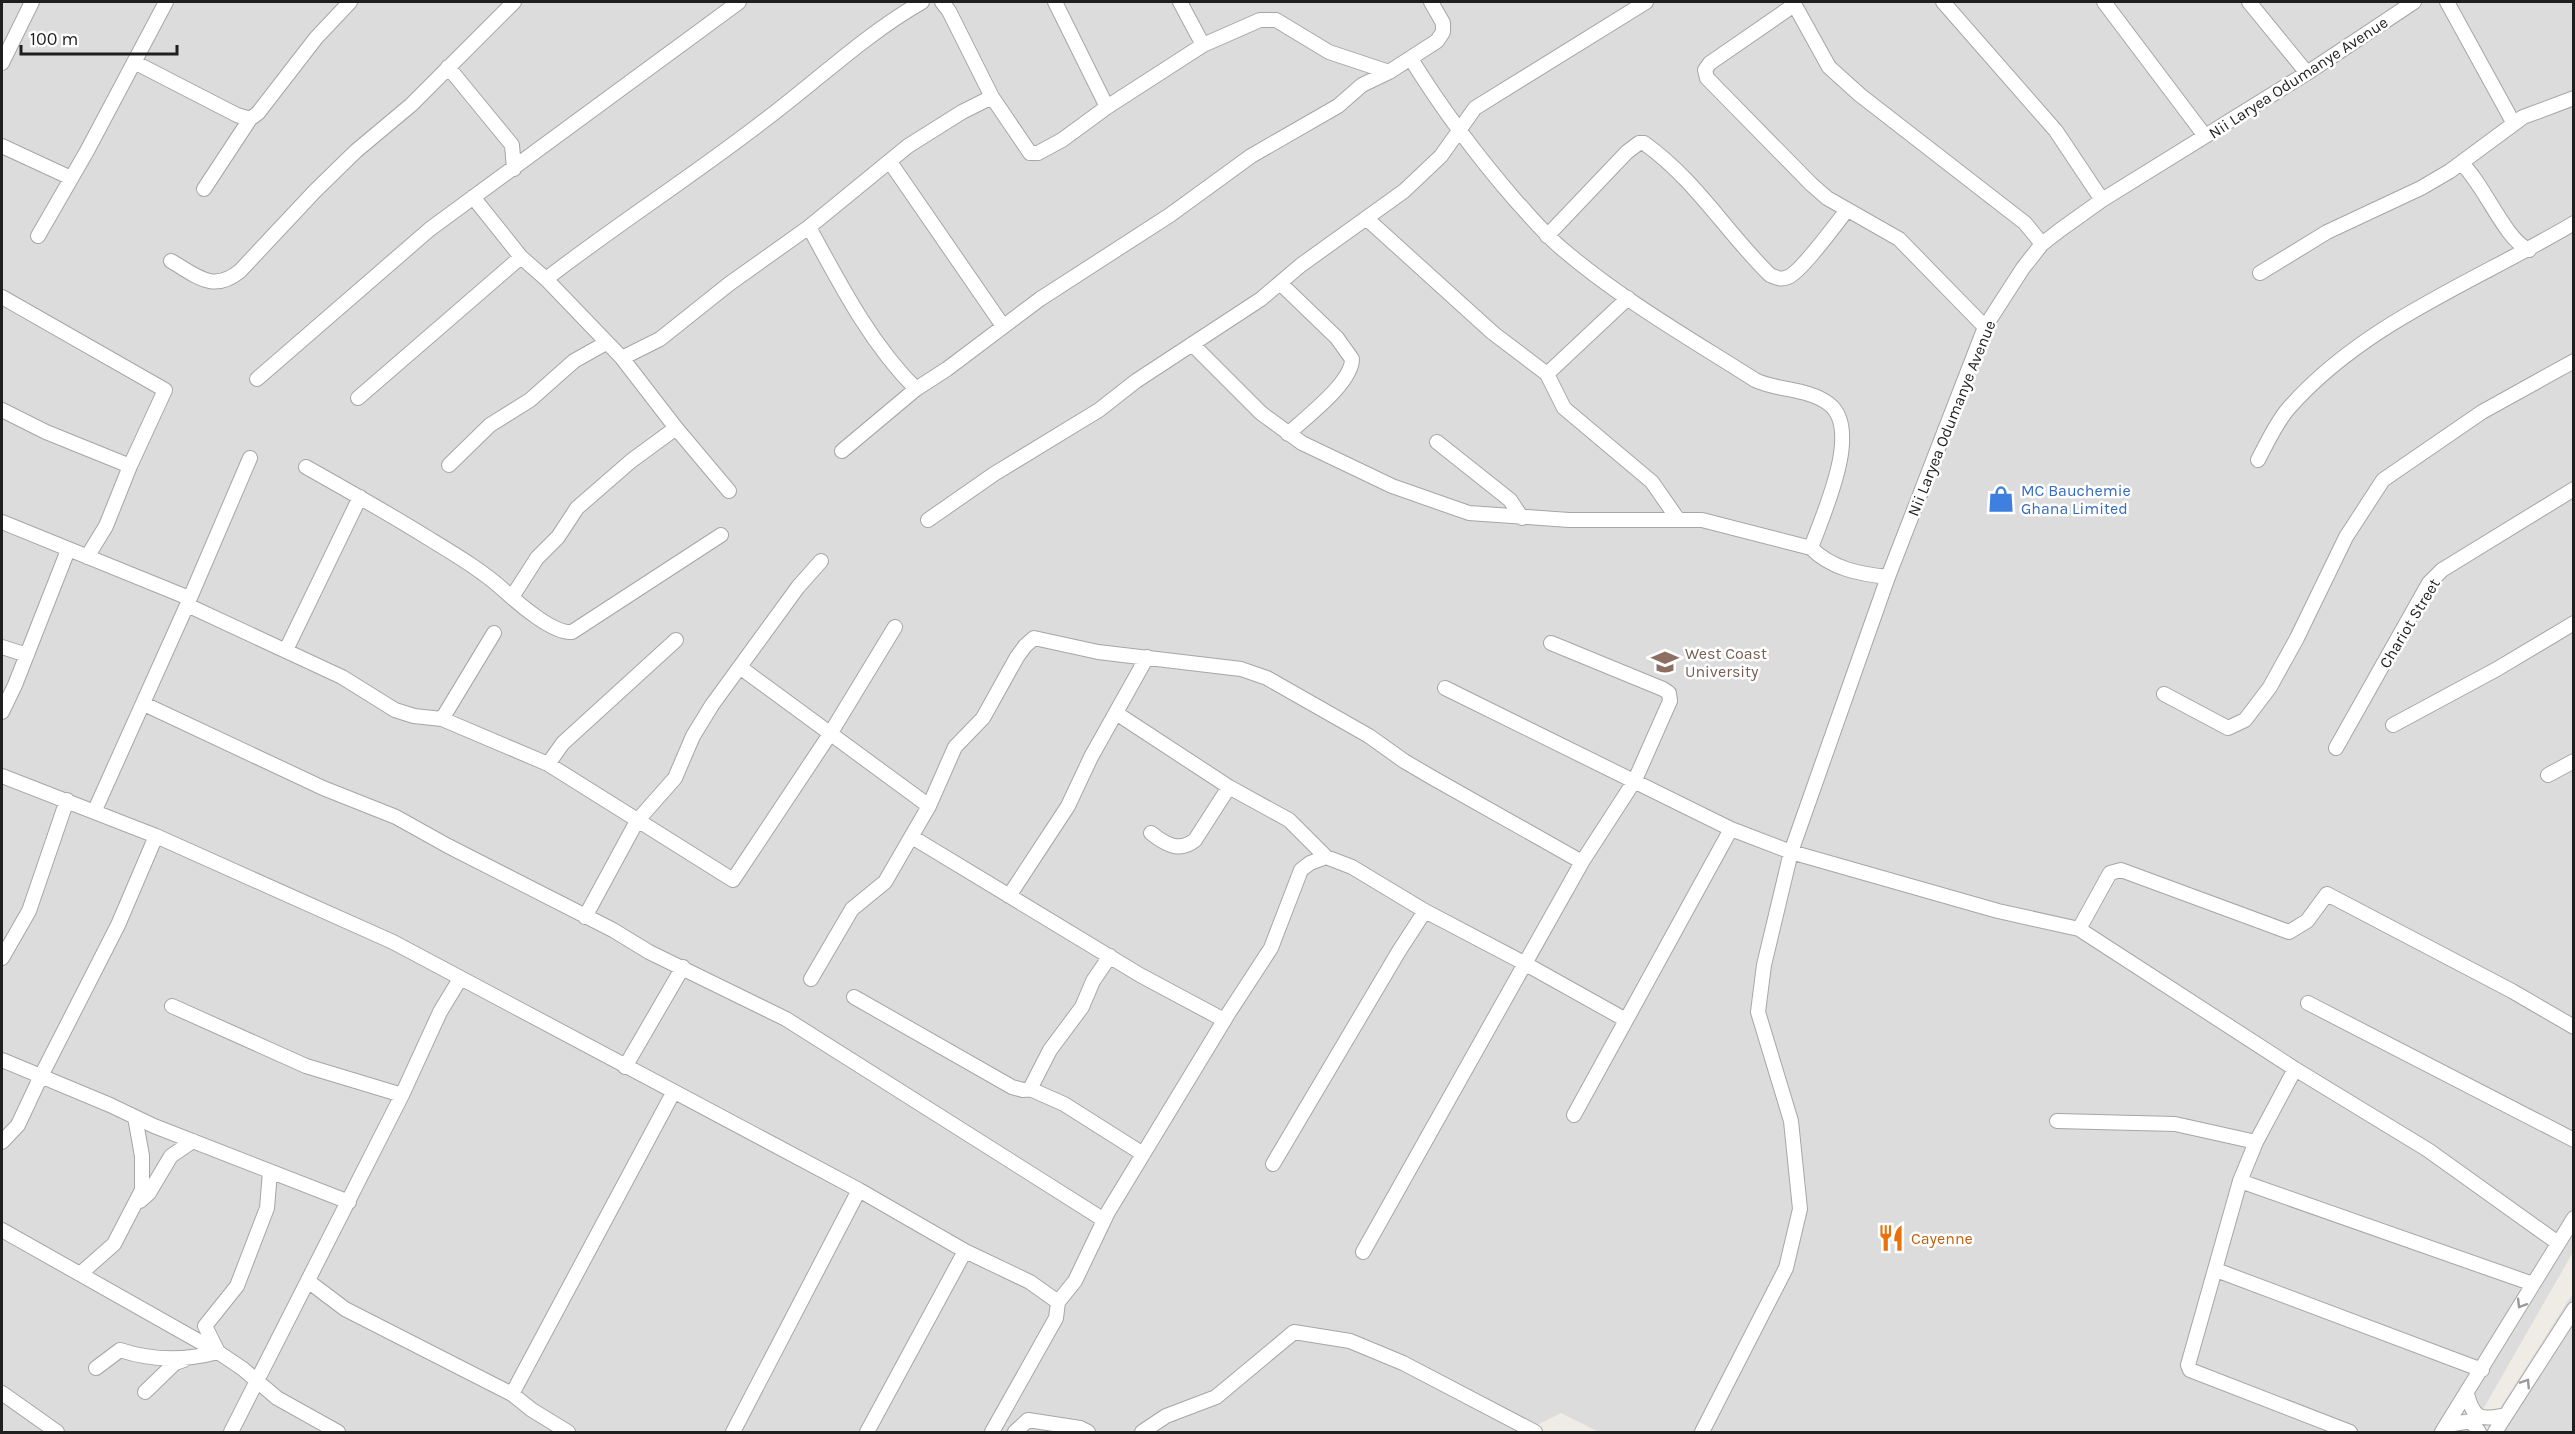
<svg xmlns="http://www.w3.org/2000/svg" width="2575" height="1434" viewBox="0 0 2575 1434" font-family="Karla,sans-serif">
<style>
.residential{fill:#dddcdc}
.lines{fill:none;stroke-linecap:round;stroke-linejoin:round}
.minor-casing{stroke:#a6a6a6;stroke-width:16}
.minor{stroke:#fff;stroke-width:14}
.oneway{stroke:#9a9a9a}
.labels{text-anchor:middle;stroke-width:5;stroke-linejoin:round;paint-order:stroke}
.street-label{font-size:16px;fill:#1f1f1f;stroke:#fff}
.shop-label{font-size:16px;fill:#366cbe;stroke:#fff;text-anchor:start}
.education-label{font-size:16px;fill:#785e54;stroke:#fff;text-anchor:start}
.food-label{font-size:16px;fill:#c56008;stroke:#fff;text-anchor:start}
</style>
<rect width="100%" height="100%" fill="#efece6"/>
<path class="residential" d="M2,2H2573V1252L2470,1432H1599L1561,1413L1523,1432H2Z
M2573,1293V1432H2485Z"/>
<g class="lines">
<defs>
<path id="minor" d="M942,2L949,11L992,97L1030,153H1038L1062,140L1107,107L1203,45L1260,20H1276L1329,52L1389,72
M1055,2L1107,107
M1180,2L1203,45
M1793,2L1829,67L1860,95L2025,223L2042,244
M1943,2L2056,131L2102,200
M2104,2L2205,136
M2249,2L2307,73
M2447,2L2514,124
M1794,5L1710,63L1705,70L1707,78L1811,184L1827,198L1899,239L1985,327
M134,62L237,115L250,119
M2,63L32,2
M448,67L512,145L514,169
M2,146L71,178
M890,162L1003,326
M2462,164C2484,184 2505,240 2529,250
M204,189L250,119L258,113L316,38L350,2
M473,197L521,257L546,279L622,358L676,428L729,491
M1366,218L1493,333L1547,374L1564,408L1652,482L1677,518
M809,227C840,284 870,343 916,389
M38,236L87,151L166,2
M1547,236L1627,152L1639,143H1644C1697,181 1725,231 1770,275C1777,278 1781,280 1788,277C1801,272 1836,224 1847,210
M171,261C197,276 213,293 240,271L315,191L356,151L411,105L514,2
M2260,273L2327,232L2421,188L2450,171L2523,117L2574,98
M546,279C616,225 691,177 761,123C815,83 864,35 922,2
M1280,283L1337,338L1352,359C1352,383 1306,417 1288,434
M2,297L165,390L130,466L106,526L87,557
M1192,344L1261,413L1302,443L1392,486L1469,513L1569,520H1702L1811,548C1822,516 1863,430 1829,404C1808,388 1778,391 1755,380C1689,338 1619,298 1560,247C1544,233 1530,216 1516,201C1477,156 1442,109 1411,59
M622,358L660,339L729,284L809,227L908,146L962,112L992,97
M1547,374L1628,298
M257,379L430,229L739,2
M358,398L521,257
M2,410L46,432L130,466
M1437,442L1510,500L1522,518
M842,451L916,389L947,369L1040,299L1170,215L1251,156L1338,106L1362,85L1389,72L1437,41L1443,32V23L1431,2
M2258,460C2267,443 2276,423 2288,409C2364,322 2477,281 2574,223
M449,465L490,425L530,400L574,361L606,343
M306,467C347,490 388,513 428,538C456,555 483,571 507,593C520,605 554,634 572,632L721,535
M928,520L994,474L1099,410L1136,381L1261,299L1301,265L1404,191L1441,156L1475,108L1646,2
M2,522L189,598
M1811,548C1832,569 1860,574 1888,577
M512,597L537,558L558,537L577,508L631,461L676,428
M187,605L342,677L395,710L414,716L442,719L548,764L733,880L830,734L895,627
M2,647L27,655
M286,650L360,497
M741,668L929,806
M1445,688L1731,829
M2164,694L2228,728L2245,720L2270,687L2297,638L2346,537L2383,480L2482,412L2574,361
M144,704L323,788L396,817L448,846L613,930L649,952L786,1019L1104,1220
M2,712L15,685L68,550
M1116,713L1229,787L1289,820L1326,857L1352,867L1425,911L1524,963L1626,1020
M442,719L494,633
M2393,725L2497,669L2574,623
M2336,748L2429,583L2442,570L2574,489
M548,764L563,743L676,640
M2548,775L2574,761
M2,776L156,836L393,942L859,1190L965,1251L1030,1282L1058,1302
M95,810L187,605L250,458
M1151,833C1165,844 1179,853 1195,840L1229,787
M912,837L1140,975L1224,1020
M1009,896L1068,806L1091,757L1147,657
M585,917L637,821L675,778L693,736L712,705L798,587L821,561
M2079,929L2110,873L2121,870L2289,932L2307,921L2327,894L2512,991L2574,1027
M2,958L29,911L67,800
M811,979L852,909L885,882L929,806L955,747L983,718L1017,657L1025,646L1034,638L1098,652L1241,669L1267,678L1369,736L1404,761L1433,778L1582,862
M854,997L1012,1087L1023,1090L1030,1089L1064,1104L1143,1154
M2308,1003L2574,1140
M172,1006L306,1066L402,1095
M2,1060L110,1105L154,1126L349,1202
M625,1067L683,967
M2295,1069L2256,1142L2240,1181L2188,1365L2190,1370L2350,1432
M1030,1089L1050,1050L1082,1007L1093,981L1110,956
M1574,1115L1731,829L1791,852L1998,911L2079,929L2295,1069L2428,1150L2558,1243
M2057,1121L2175,1124L2256,1142
M2,1142L18,1125L41,1076L118,925L156,836
M1273,1164L1399,951L1425,911
M2240,1181L2533,1284
M140,1201L149,1193L171,1156L193,1141
M2,1230L218,1352L243,1369L277,1398L338,1432
M1363,1252L1582,862L1635,780L1670,701L1669,693L1663,689L1551,643
M2216,1270L2482,1370
M80,1274L114,1244L142,1190V1156L135,1117
M308,1281L345,1309L512,1394L532,1410L568,1432
M96,1368L120,1350C153,1361 184,1361 218,1352L205,1326L237,1286L267,1208L270,1172
M145,1392L175,1363L184,1360
M2,1393L57,1432
M512,1394L673,1093
M2467,1394C2474,1420 2481,1420 2506,1415
M2447,1425L2471,1421L2479,1432
M231,1432L402,1095L440,1012L460,979
M733,1432L859,1190
M867,1432L965,1251
M992,1432L1056,1318L1058,1302L1075,1281L1108,1212L1228,1014L1271,948L1301,870L1310,863L1326,857
M1015,1432L1028,1420L1080,1428L1088,1432
M1142,1432L1166,1416L1216,1397L1294,1332L1350,1341L1403,1363L1535,1432
M1702,1432L1786,1268L1800,1209L1791,1121L1758,1012L1764,965L1791,852L1888,577L1985,327L2023,268L2042,244L2060,230L2102,200L2307,73L2414,2
M2442,1432L2574,1218
M2495,1432L2574,1309"/>
</defs>
<use href="#minor" class="minor-casing"/>
<use href="#minor" class="minor"/>
</g>
<defs><path id="oneway-chevron" d="M-2-3.5L2.5 0L-2 3.5" fill="none" stroke-width="1.6" stroke-linecap="round" stroke-linejoin="round" transform="scale(1.5)"/></defs>
<g class="oneway">
<use href="#oneway-chevron" transform="translate(2521 1304) rotate(121)"/>
<use href="#oneway-chevron" transform="translate(2526 1383) rotate(-57)"/>
</g>
<defs>
<symbol id="shop-bare" viewBox="-9 -9 18 18"><path d="M-5-2.5h2.3a2.7 3.5 0 0 1 5.4 0H5L5.5 6h-11ZM-1.5-2.5h3a1.5 2.3 0 0 0-3 0Z" fill="#3f7fe0" stroke="#fff" stroke-width="2.5" paint-order="stroke"/></symbol>
<symbol id="school-bare" viewBox="-9 -9 18 18"><path d="M0-5L7-2L0 1L-7-2ZM-4 1L0 2.5L4 1V4Q0 6-4 4Z" fill="#8d6e63" stroke="#fff" stroke-width="2.5" paint-order="stroke"/></symbol>
<symbol id="restaurant-bare" viewBox="-9 -9 18 18"><path d="M-5-6h1v4h1v-4h1v4h1v-4h1v5L-1.5 .5V6h-2V.5L-5-1ZM5-6V6H3V1.5H1.5Q1.5-4 5-6Z" fill="#e8710a" stroke="#fff" stroke-width="2.5" paint-order="stroke"/></symbol>
</defs>
<g fill-rule="evenodd">
<use href="#shop-bare" x="1982" y="480" width="38" height="38"/>
<use href="#school-bare" x="1646" y="643" width="38" height="38"/>
<use href="#restaurant-bare" x="1872" y="1219" width="38" height="38"/>
</g>
<g class="labels">
<g class="street-label">
<text transform="translate(2298 77) rotate(-33)" y="6">Nii Laryea Odumanye Avenue</text>
<text transform="translate(1951 418) rotate(-68)" y="6">Nii Laryea Odumanye Avenue</text>
<text transform="translate(2409 623) rotate(-59)" y="6">Chariot Street</text>
</g>
<g class="shop-label">
<text x="2021" y="496">MC Bauchemie<tspan x="2021" dy="18">Ghana Limited</tspan></text>
</g>
<g class="education-label">
<text x="1685" y="659">West Coast<tspan x="1685" dy="18">University</tspan></text>
</g>
<g class="food-label">
<text x="1911" y="1244">Cayenne</text>
</g>
</g>
<rect width="2575" height="1434" fill="none" stroke="#1f1f1f" stroke-width="6"/>
<path d="M21 45v9h156v-9" fill="none" stroke="#1f1f1f" stroke-width="3"/>
<text x="30" y="45" font-size="18" fill="#1f1f1f" stroke="#ffffff" stroke-width="4.5" paint-order="stroke">100 m</text>
</svg>
